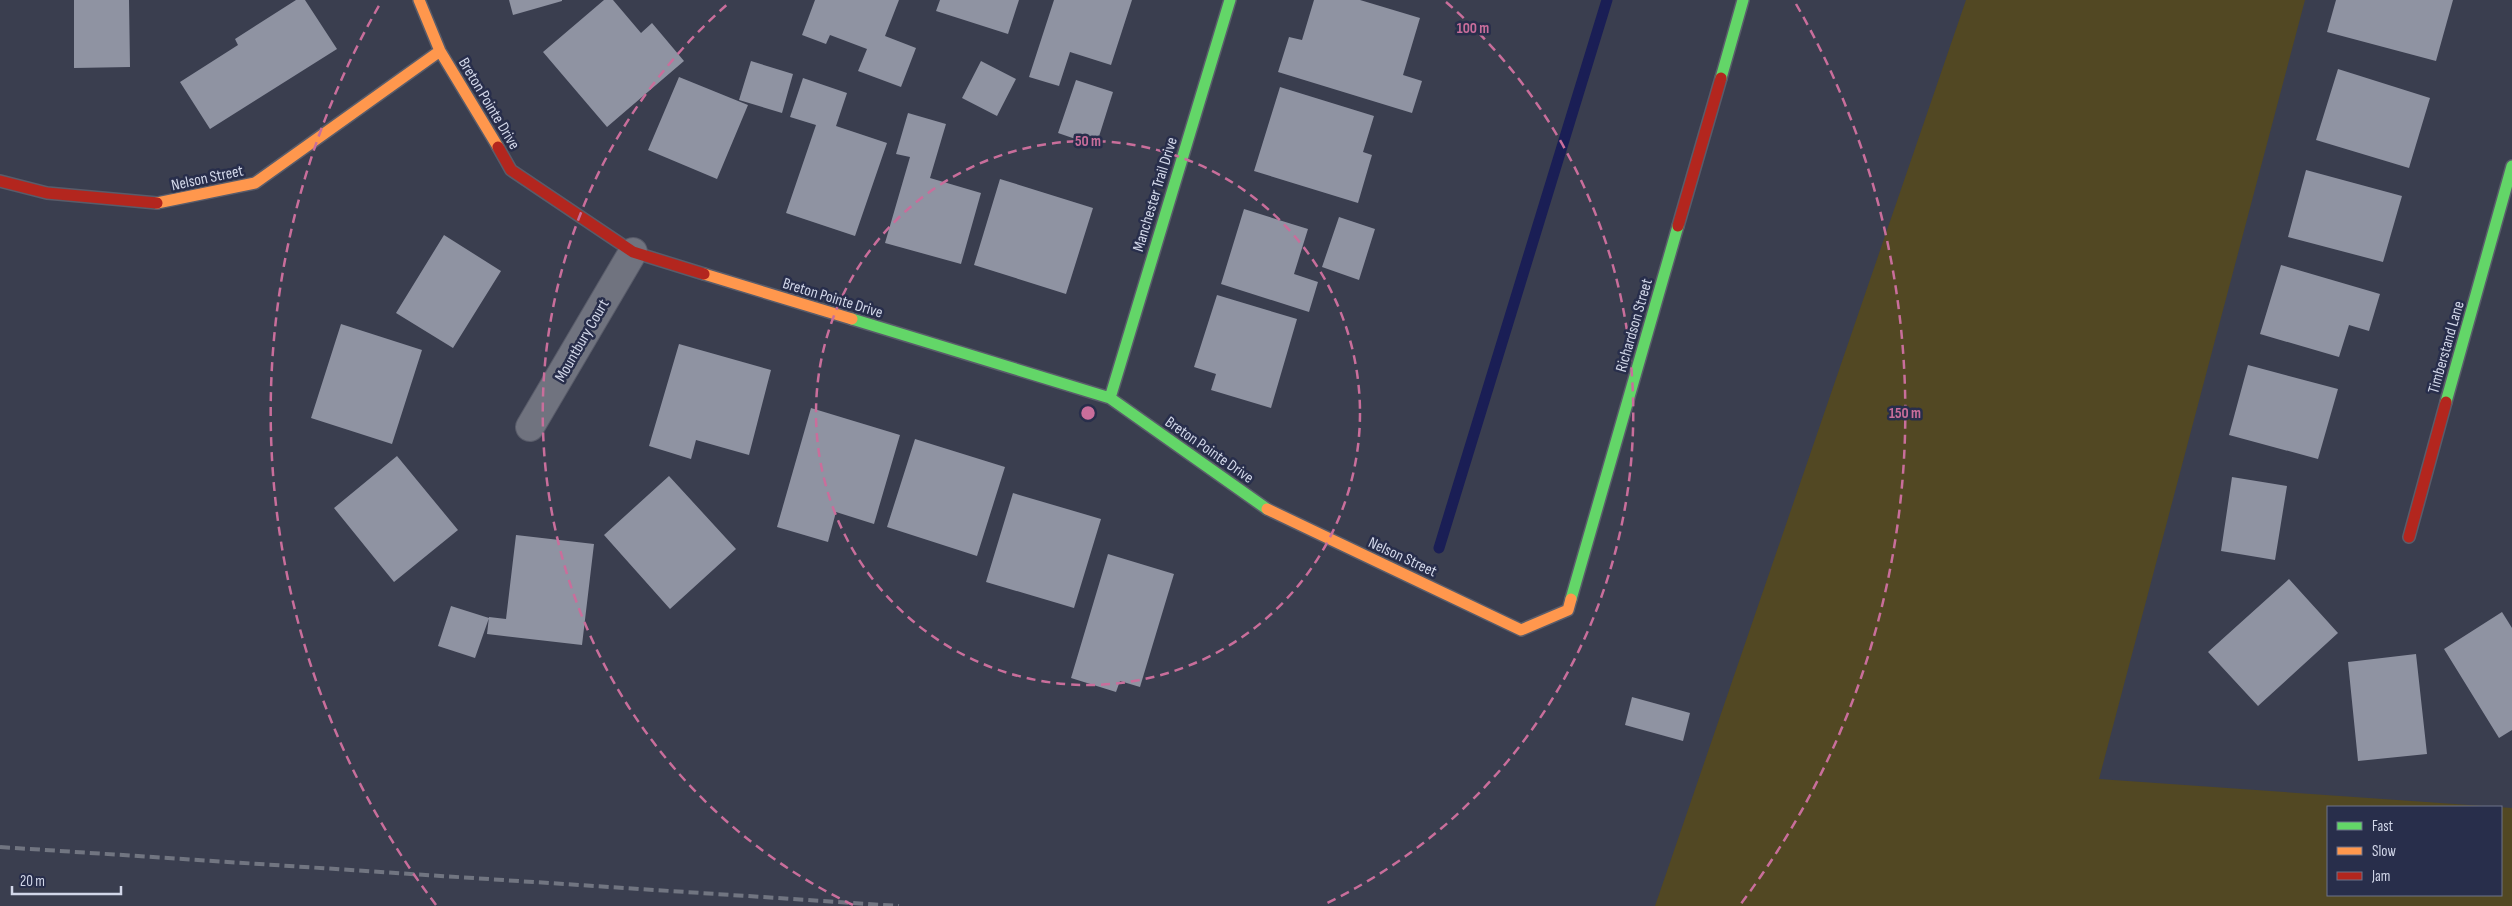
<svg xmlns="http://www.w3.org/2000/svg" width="2512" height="906" viewBox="0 0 2512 906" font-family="'Sofia Sans Condensed',sans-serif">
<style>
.green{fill:#524823;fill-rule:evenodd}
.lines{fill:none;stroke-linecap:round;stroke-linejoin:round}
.stream{stroke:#1a1e55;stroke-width:11}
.building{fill:#8f93a2}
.street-casing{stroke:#595c6a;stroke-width:30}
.fast-casing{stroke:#595c6a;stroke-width:14}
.slow-casing{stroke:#595c6a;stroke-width:14}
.jam-casing{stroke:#595c6a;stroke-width:14}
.street{stroke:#70737f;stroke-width:28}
.fast{stroke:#63d668;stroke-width:11}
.slow{stroke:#ff974d;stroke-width:11}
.jam{stroke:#b3261e;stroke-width:11}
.rail{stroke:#717581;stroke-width:4;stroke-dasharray:10 5;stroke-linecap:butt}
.ring{fill:none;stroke:#c96e9b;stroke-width:2.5;stroke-dasharray:9 6}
.labels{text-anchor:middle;stroke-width:5;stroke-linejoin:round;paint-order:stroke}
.street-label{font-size:16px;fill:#d2d7e9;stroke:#282e4b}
.centre{fill:#c96e9b;stroke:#282e4b;stroke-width:2.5}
.ring-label{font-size:15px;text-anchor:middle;font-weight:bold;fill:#c96e9b;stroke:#282e4b;stroke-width:5;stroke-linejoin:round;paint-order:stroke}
</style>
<rect width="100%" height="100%" fill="#3a3e4f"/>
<path class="green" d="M1966,0H2305L2099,779L2512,808V906H1655ZM2328,807H2501V895H2328Z"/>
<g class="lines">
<path class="stream" d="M1439,548L1607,0"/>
</g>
<path class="building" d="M74,0H129L130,67L74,68Z
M296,0H305L337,49L210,129L180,82L238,45L235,39Z
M509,0H562V1L513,15Z
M604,0H613L641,33L652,23L684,61L607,127L543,52Z
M815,0H899L885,36L916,48L901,87L858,71L867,49L830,35L826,44L802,35Z
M940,0H1019L1008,34L936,11Z
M1054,0H1132L1111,65L1070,52L1059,86L1029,77Z
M1314,0H1360L1420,18L1403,75L1422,81L1412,113L1278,72L1289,37L1302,40Z
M2336,0H2453L2436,61L2327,32Z
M751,61L793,74L782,113L739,100Z
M981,61L1016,79L997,116L962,98Z
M2338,69L2430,98L2409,168L2316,140Z
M679,77L748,105L717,179L648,150Z
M803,78L847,93L836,126L887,143L855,236L786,213L816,125L790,117Z
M1076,80L1113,92L1096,146L1058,133Z
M1280,87L1374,116L1363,152L1372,155L1358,203L1254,171Z
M908,113L946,124L930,178L981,193L961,264L885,243L910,157L896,154Z
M2306,170L2402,196L2383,262L2288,237Z
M1000,179L1093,208L1066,294L974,265Z
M1244,209L1308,229L1294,274L1318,282L1309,312L1221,284Z
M1339,217L1375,229L1359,280L1322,267Z
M444,235L501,271L453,348L396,313Z
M2281,265L2380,294L2369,331L2349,325L2339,357L2260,334Z
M1217,295L1297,319L1271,408L1211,390L1216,374L1194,367Z
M341,324L422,350L392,444L311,418Z
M679,344L771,370L749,455L696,440L691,459L649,446Z
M2248,365L2338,389L2318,459L2229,435Z
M811,408L900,435L874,524L836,512L828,542L777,527Z
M915,439L1005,467L977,556L887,527Z
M397,456L458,530L394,582L334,508Z
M669,476L736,549L670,609L604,535Z
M2232,477L2287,486L2275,560L2221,551Z
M1013,493L1101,519L1074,608L986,582Z
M516,535L594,544L582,645L487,634L489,617L506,619Z
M1108,554L1174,574L1140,687L1120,681L1116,692L1071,678Z
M2289,579L2338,633L2258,706L2208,652Z
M451,606L489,618L475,658L438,646Z
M2502,612L2512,628V730L2499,738L2444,649Z
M2416,654L2427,754L2358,761L2348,662Z
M1632,697L1690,713L1683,741L1625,725Z"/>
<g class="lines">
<defs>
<path id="street" d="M530,427L633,252"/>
<path id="fast" d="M1721,78L1743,0
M852,319L1110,398L1267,509
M1110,398L1230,0
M2446,402L2512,166
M1571,599L1678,226"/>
<path id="slow" d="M419,0L440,51L498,147
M157,203L255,183L440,51
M704,274L852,319
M1267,509L1521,630L1568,610L1571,599"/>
<path id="jam" d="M498,147L511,170L633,252L704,274
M0,181L47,193L157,203
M1678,226L1721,78
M2409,537L2446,402"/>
</defs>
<use href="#street" class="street-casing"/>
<use href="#fast" class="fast-casing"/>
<use href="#slow" class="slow-casing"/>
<use href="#jam" class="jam-casing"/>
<use href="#street" class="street"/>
<use href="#fast" class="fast"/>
<use href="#slow" class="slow"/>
<use href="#jam" class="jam"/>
<path class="rail" d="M0,847L899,906"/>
</g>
<g class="ring">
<circle cx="1088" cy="413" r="272"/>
<path d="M853 905A545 545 0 0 1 730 2M1446 2A545 545 0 0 1 1323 905"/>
<path d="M436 905A817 817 0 0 1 380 4M1796 4A817 817 0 0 1 1740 905"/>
</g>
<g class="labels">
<g class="street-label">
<text transform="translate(490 103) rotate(59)" y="6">Breton Pointe Drive</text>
<text transform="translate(207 177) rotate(-12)" y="6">Nelson Street</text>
<text transform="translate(1154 194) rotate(-73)" y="6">Manchester Trail Drive</text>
<text transform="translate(833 297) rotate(17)" y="6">Breton Pointe Drive</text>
<text transform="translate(1633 325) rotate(-74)" y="6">Richardson Street</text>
<text transform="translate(581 340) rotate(-60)" y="6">Mountbury Court</text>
<text transform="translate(2445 347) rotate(-74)" y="6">Timberstand Lane</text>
<text transform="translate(1210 449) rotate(35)" y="6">Breton Pointe Drive</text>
<text transform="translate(1403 556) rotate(25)" y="6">Nelson Street</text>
</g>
</g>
<circle cx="1088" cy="413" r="8" class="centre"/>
<g class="ring-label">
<text x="1473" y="33">100 m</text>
<text x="1088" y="146">50 m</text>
<text x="1905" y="418">150 m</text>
</g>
<rect x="2327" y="806" width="175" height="90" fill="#282e4b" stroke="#6c728a"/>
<rect x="2337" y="822" width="25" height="8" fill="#63d668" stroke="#6c728a"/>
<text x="2372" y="831" font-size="15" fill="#d2d7e9">Fast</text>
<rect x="2337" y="847" width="25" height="8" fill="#ff974d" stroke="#6c728a"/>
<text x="2372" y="856" font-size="15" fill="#d2d7e9">Slow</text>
<rect x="2337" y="872" width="25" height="8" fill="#b3261e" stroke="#6c728a"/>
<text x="2372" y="881" font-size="15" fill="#d2d7e9">Jam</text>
<path d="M12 886v8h109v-8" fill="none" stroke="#d2d7e9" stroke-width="2.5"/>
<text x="20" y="886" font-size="15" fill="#d2d7e9" stroke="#282e4b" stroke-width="4" paint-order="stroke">20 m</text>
</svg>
